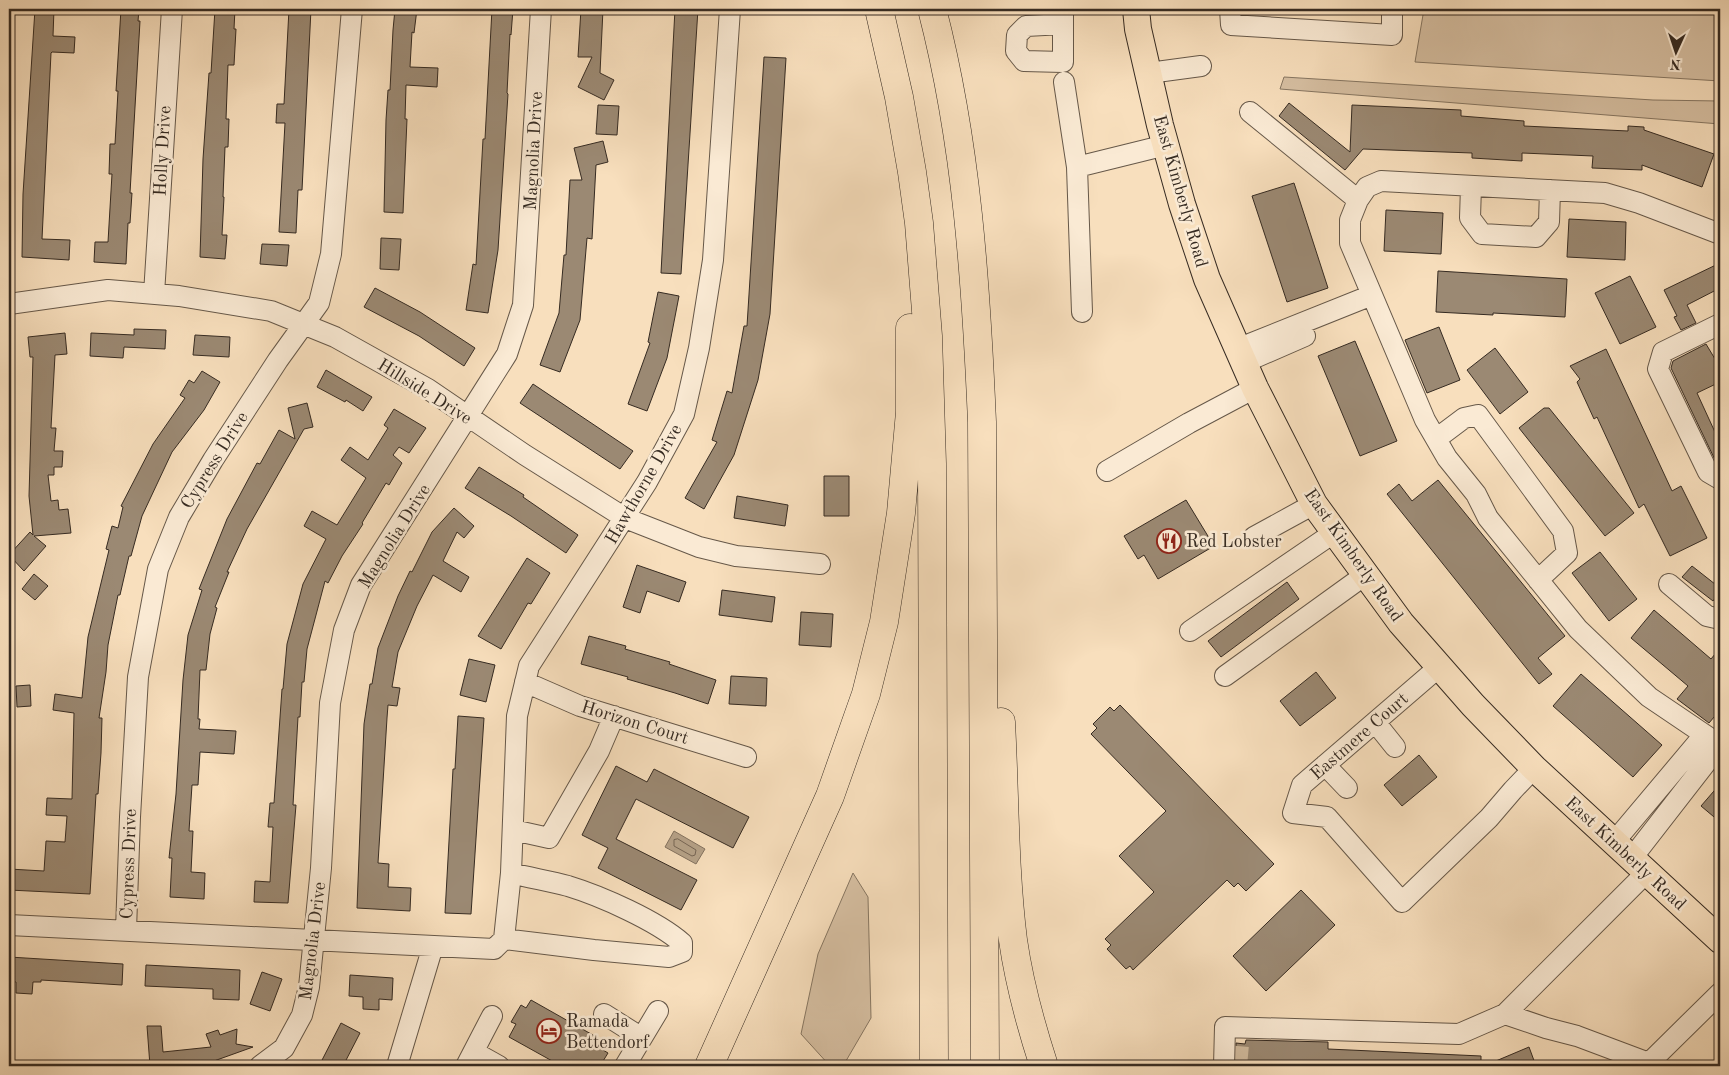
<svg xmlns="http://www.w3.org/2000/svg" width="1729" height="1075" viewBox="0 0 1729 1075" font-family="'Old Standard TT',serif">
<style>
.green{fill:#d7c0a3;stroke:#867662}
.water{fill:#b6a288;stroke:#83725f}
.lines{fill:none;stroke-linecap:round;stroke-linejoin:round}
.shore{stroke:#766655;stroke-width:1}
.building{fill:#9b8973;stroke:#362b22}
.minor-tunnel{stroke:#d1bb9e;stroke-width:20;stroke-dasharray:20 10;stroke-linecap:butt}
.minor-casing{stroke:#665849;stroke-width:22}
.major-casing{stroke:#362b22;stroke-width:28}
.highway-casing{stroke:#362b22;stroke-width:29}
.minor{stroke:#faead4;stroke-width:20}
.major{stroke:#f8dfbd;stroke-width:26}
.highway{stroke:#f8dfbd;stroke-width:28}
.labels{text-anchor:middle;stroke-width:5;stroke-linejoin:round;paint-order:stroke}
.street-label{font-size:18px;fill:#362b22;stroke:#faead4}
.poi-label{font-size:18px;fill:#362b22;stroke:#faead4;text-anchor:start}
</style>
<rect width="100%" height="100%" fill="#f8dfbd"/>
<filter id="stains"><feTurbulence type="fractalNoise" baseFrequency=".004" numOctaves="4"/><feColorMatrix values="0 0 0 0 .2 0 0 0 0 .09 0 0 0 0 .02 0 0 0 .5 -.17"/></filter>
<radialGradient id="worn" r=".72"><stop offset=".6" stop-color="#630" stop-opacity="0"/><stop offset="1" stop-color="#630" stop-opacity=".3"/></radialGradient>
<path class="green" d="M1424,9H1720V81L1415,62Z
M1284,77L1653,100L1720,101V124L1280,89Z
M853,873L868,897L871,1018L843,1066H830L801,1034L818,954Z"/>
<path class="water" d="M674,831L705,849L696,864L665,847Z"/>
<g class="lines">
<path class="shore" d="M678,839L696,850L695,855L692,856L674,846V840Z"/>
</g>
<path class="building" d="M35,9H54L53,36L75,37L74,53L52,52L51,53L42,239L70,240L69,260L22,257L23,194Z
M121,9H139L138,21H140L130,193H132L130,223H128L126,264L94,262L95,242H108L112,174H109L110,144H115L118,91H116Z
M215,9H235L234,29H236L234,65H228L226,119H229L228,147H225L223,197H224L222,235H227L225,259L200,257L203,159L209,73H211Z
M289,9H311L302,190H298L296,233L279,232L285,123H276L277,104H284Z
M395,9H417L414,33L412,32L410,67L438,68L437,87L406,85L405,119H407L403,213L384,212L386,120L388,90H390L393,30Z
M492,9H513L511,35L510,34L507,93L508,94L498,250L488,313L466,310L473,264L476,265L483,139H485Z
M581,9H603L600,73L614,80L604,100L578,87L592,57H578Z
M675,9H698L681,274L661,273Z
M764,57L786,58L770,314L758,380L734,455L704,509L685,498L717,442L712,440L727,391L732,393L744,326H747Z
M1289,103L1350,152L1352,105L1461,110V116L1524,121V126L1628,131V126L1644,127V130L1714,154L1702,187L1642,165V170L1592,168L1593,156L1522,153V161L1472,158V153L1363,149L1345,170L1279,116Z
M598,105L619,106L617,135L596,134Z
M603,141L608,162L596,165L592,239L587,238L580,320L560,372L540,365L559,313L564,255H566L570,180H582L574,148Z
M1294,183L1328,288L1287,302L1252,196Z
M1386,210L1443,213L1441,254L1384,251Z
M1569,219L1626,222L1625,260L1567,257Z
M381,238L401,239L399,270L380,269Z
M262,244L289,245L287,266L260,264Z
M1720,263V288L1687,305L1696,323L1681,330L1674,317L1677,316L1664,290Z
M1438,271L1567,279L1565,317L1493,313V315L1436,312Z
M1630,276L1656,327L1620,344L1595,293Z
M375,288L420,312L475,348L464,366L419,336L364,307Z
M658,292L679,296L667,358L647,411L628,404L650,343L648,342Z
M1439,327L1460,380L1427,393L1405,340Z
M134,329L166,330L165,349L124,347L123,358L90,356L91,333L134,335Z
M65,333L67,354L55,355L51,428H56L54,451H63L62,467H54V475H48L51,501L58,500L59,510L68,509L71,533L34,536L46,546L24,571L9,555L30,532L33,535L29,496L33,357H30L28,337Z
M195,335L230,337L229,357L193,355Z
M1355,341L1397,441L1360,456L1318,356Z
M1706,344L1715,359L1720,357V382L1697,393L1720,443V465L1717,464L1671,368L1673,361Z
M1495,348L1528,392L1500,414L1467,370Z
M1606,349L1672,491L1681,486L1707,538L1670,556L1644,504L1639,508L1597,417L1594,419L1577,382L1580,379L1570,366Z
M326,370L372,397L363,411L346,400L345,402L317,387Z
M202,371L220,382L204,410L172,452L142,516L131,556H129L120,595H118L108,645L106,672L99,718H102L101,753L98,794H96L90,894L9,890V869L44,871L46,841L65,842L67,816L46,815L47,798L72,799L74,713L53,710L55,694L82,698L88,637L109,550L106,549L112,526L118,528L123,507L121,506L153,444L185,398L180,395L189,380L194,383Z
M533,384L633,451L620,469L520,403Z
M307,403L313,427L304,429L247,529L227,572H229L215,607L217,608L210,634L206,670H200L198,719H200L199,729L236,731L234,754L200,752L198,785H192L189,831H193L191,872L205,873L204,899L170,897L172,858H169L176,794L183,680L188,635L202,590L199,589L227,519L257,463L260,464L279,430L295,439L288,408Z
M1544,408H1549L1634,513L1605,536L1519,428Z
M394,409L426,428L409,453L399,447L393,455L402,463L389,485L386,483L362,523L363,524L342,556L328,583L325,581L307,649L304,682H302L300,717H298L293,805H296L288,903L254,902L255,881L270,882L273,827H268L270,803H274L282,689H283L287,644L303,584L326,539L304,526L312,511L337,525L366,478L341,460L350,447L368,460L388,428L384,425Z
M479,467L524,495L523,497L578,535L566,553L511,516L465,488Z
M824,476H849V516H824Z
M1438,480L1565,636L1538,658L1552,674L1539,684L1387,494L1399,484L1412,501Z
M737,496L788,505L785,526L734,518Z
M1186,500L1214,546L1158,579L1144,555L1138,559L1124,536Z
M454,508L474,526L464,538L457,532L443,561L469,577L461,592L433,575L417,606L398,652L392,687L400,688L397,706L388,705L387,718L378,863L389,864L388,887L411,888L410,911L357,908L364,724L370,684H372L378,648L398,596L410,571L412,572L432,532Z
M1600,552L1637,599L1609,621L1572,573Z
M527,558L550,573L531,604L528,603L501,649L478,636Z
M637,565L686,582L679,602L647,591L640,613L623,607Z
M1692,566L1720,588V592L1713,601L1682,577Z
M34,574L48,586L35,600L22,589Z
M1287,582L1299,599L1221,657L1208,641Z
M722,590L775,597L772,622L719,615Z
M1654,610L1711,659L1720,648V710L1709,723L1677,699L1688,686L1631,638Z
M801,612L833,614L831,647L799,645Z
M589,636L626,646L625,649L670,662L669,664L716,680L708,704L675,693L627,679L628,677L581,664Z
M469,659L495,665L486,702L460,695Z
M1316,672L1336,698L1300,726L1280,701Z
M1581,674L1662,745L1633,777L1553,706Z
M731,676L767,678L766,706L729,704Z
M30,685L31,706L17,707L16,686Z
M1120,705L1274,864L1246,891L1238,883L1234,887L1227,880L1133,970L1130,966L1126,969L1107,949L1111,945L1105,939L1154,892L1119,856L1166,811L1091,734L1097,728L1093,724L1110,707L1114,711Z
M458,716L484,718L471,914L445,913L453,769H455Z
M1419,755L1437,777L1402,806L1384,785Z
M616,766L647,782L654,769L749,817L733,848L636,799L616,839L697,880L681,910L598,868L608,848L582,835Z
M1720,784V822L1701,806Z
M1301,890L1335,925L1266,991L1233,956Z
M9,957L123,964L122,985L41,980V982H33L32,994L16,993V982L9,981Z
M146,965L240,970L239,1000L213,999V989L145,986Z
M262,972L282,979L270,1011L250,1004Z
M350,975L393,978L392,1000L379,999V1010L363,1009V997L349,996Z
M531,1000L607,1043L603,1050L608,1053L600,1066H551L554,1062L509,1037L516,1024L511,1022L521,1005L526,1008Z
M341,1023L360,1033L343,1066H319Z
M147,1026H161L163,1052L211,1047L206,1034L218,1030L220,1035L237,1029L236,1044L253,1047L200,1066H150Z
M1246,1040L1328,1042V1049L1481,1056V1066H1236V1043L1245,1044Z
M1529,1047L1536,1066H1484Z"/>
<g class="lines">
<path class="minor-tunnel" d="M1237,1066L1239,1044"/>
<defs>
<path id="minor" d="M1063,9V62L1024,61L1016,51L1017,35L1026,26L1063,24
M1230,9L1231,25L1392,35V9
M1149,73L1201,66
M1064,82L1077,167L1082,312
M1250,112L1358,200
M1077,167L1166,145
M1471,186L1470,218L1482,234L1536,237L1549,222L1550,190
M1720,234L1639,203L1605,193L1381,181L1367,187L1358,200L1350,220V243L1425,420L1447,458L1476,494L1488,518L1578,629L1649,697L1720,745
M154,294L172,9
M9,304L108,290L179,296L271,311L335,337L428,389L525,455L625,518L699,547L736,556L820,564
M1720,324L1663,352L1658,369L1708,472L1720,479
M1237,349L1372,295
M1243,363L1305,336
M1436,439L1464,418L1478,415L1563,531L1567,553L1538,580
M1107,471L1189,423L1255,388
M1254,537L1314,504
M1669,584L1707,616L1720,619
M1190,631L1335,532
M1439,667L1302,785L1293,813L1327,817L1402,902L1489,818L1513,790L1534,768
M1225,676L1365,575
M525,682L580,706L746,757
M1375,722L1395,747
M1325,765L1347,788
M513,830L549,838L599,751L614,716
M1614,842L1704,735
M1632,858L1719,746L1720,747
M1647,872L1505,1014L1546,1028L1577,1036L1649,1063
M9,925L494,949L504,939
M126,930L130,817L138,677L158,569L179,517L213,460L278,360L319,303L331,254L352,9
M504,939L511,873L517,716L529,666L647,482L684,414L699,348L713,260L730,9
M504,939L594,950L669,957L682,952V943C657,921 601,896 568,886C550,881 530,878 511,873
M604,1014L642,1038
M474,1052L499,1066
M260,1066L284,1048L302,1015L309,987L321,868L330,703L344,630L361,585L507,354L523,305L541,9
M397,1066L433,946
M466,1066L492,1016
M625,1066L658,1011
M1224,1066L1225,1027L1459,1034L1505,1014
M1647,1066L1649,1063L1720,993"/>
<path id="major" d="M1136,9L1138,29L1160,125L1182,204L1207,279L1255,388L1314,504L1401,623L1473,705L1534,768L1720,940"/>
<path id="highway" d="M879,9L899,97L912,172L919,223L928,336L932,464L934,1066
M932,9C967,144 976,283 982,422L985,1066
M1001,722C1005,795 1004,868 1013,940C1019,982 1031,1026 1044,1066
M709,1066L830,796L866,694L884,622L901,513L910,412V328"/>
</defs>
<use href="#minor" class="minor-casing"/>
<use href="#major" class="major-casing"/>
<use href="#highway" class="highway-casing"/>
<use href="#minor" class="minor"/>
<use href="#major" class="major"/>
<use href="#highway" class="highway"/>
</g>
<defs>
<symbol id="restaurant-ring" viewBox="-11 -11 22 22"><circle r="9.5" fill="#faead4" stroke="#8f2418" stroke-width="1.5"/><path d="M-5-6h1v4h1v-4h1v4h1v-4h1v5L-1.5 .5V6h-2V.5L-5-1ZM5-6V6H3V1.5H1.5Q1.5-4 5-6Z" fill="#8f2418"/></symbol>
<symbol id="hotel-ring" viewBox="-11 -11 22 22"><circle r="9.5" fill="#faead4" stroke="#8f2418" stroke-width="1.5"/><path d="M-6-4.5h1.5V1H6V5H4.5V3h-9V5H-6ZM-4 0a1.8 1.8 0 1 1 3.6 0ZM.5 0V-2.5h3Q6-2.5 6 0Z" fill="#8f2418"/></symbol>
</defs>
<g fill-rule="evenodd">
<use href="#restaurant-ring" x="1155" y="527" width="28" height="28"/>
<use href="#hotel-ring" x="535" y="1017" width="28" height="28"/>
</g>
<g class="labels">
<g class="street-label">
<text transform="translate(162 151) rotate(-87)" y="6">Holly Drive</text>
<text transform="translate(533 151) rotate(-87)" y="6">Magnolia Drive</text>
<text transform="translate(1181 191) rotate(74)" y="6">East Kimberly Road</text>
<text transform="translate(425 391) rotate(32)" y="6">Hillside Drive</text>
<text transform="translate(214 460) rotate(-58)" y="6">Cypress Drive</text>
<text transform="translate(643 484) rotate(-60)" y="6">Hawthorne Drive</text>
<text transform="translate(394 536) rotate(-58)" y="6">Magnolia Drive</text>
<text transform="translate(1354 555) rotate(55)" y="6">East Kimberly Road</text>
<text transform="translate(635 722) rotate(17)" y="6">Horizon Court</text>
<text transform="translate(1359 736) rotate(-41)" y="6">Eastmere Court</text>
<text transform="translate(1626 853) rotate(43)" y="6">East Kimberly Road</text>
<text transform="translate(128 864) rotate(-88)" y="6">Cypress Drive</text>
<text transform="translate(312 941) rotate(-83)" y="6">Magnolia Drive</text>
</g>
<g class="poi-label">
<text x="1186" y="547">Red Lobster</text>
<text x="566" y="1027">Ramada<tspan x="566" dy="21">Bettendorf</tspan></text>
</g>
</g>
<rect width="1729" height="1075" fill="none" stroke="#f8dfbd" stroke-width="30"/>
<rect x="10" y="10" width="1709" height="1055" fill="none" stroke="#362b22" stroke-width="2.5"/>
<rect x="15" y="15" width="1699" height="1045" fill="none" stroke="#362b22"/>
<g transform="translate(1676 52) rotate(183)" stroke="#faead4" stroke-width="4" paint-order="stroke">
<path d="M0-4L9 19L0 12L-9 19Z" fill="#362b22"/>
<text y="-8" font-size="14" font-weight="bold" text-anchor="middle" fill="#362b22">N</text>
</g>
<rect width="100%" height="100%" filter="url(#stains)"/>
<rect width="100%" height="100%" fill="url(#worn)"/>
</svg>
